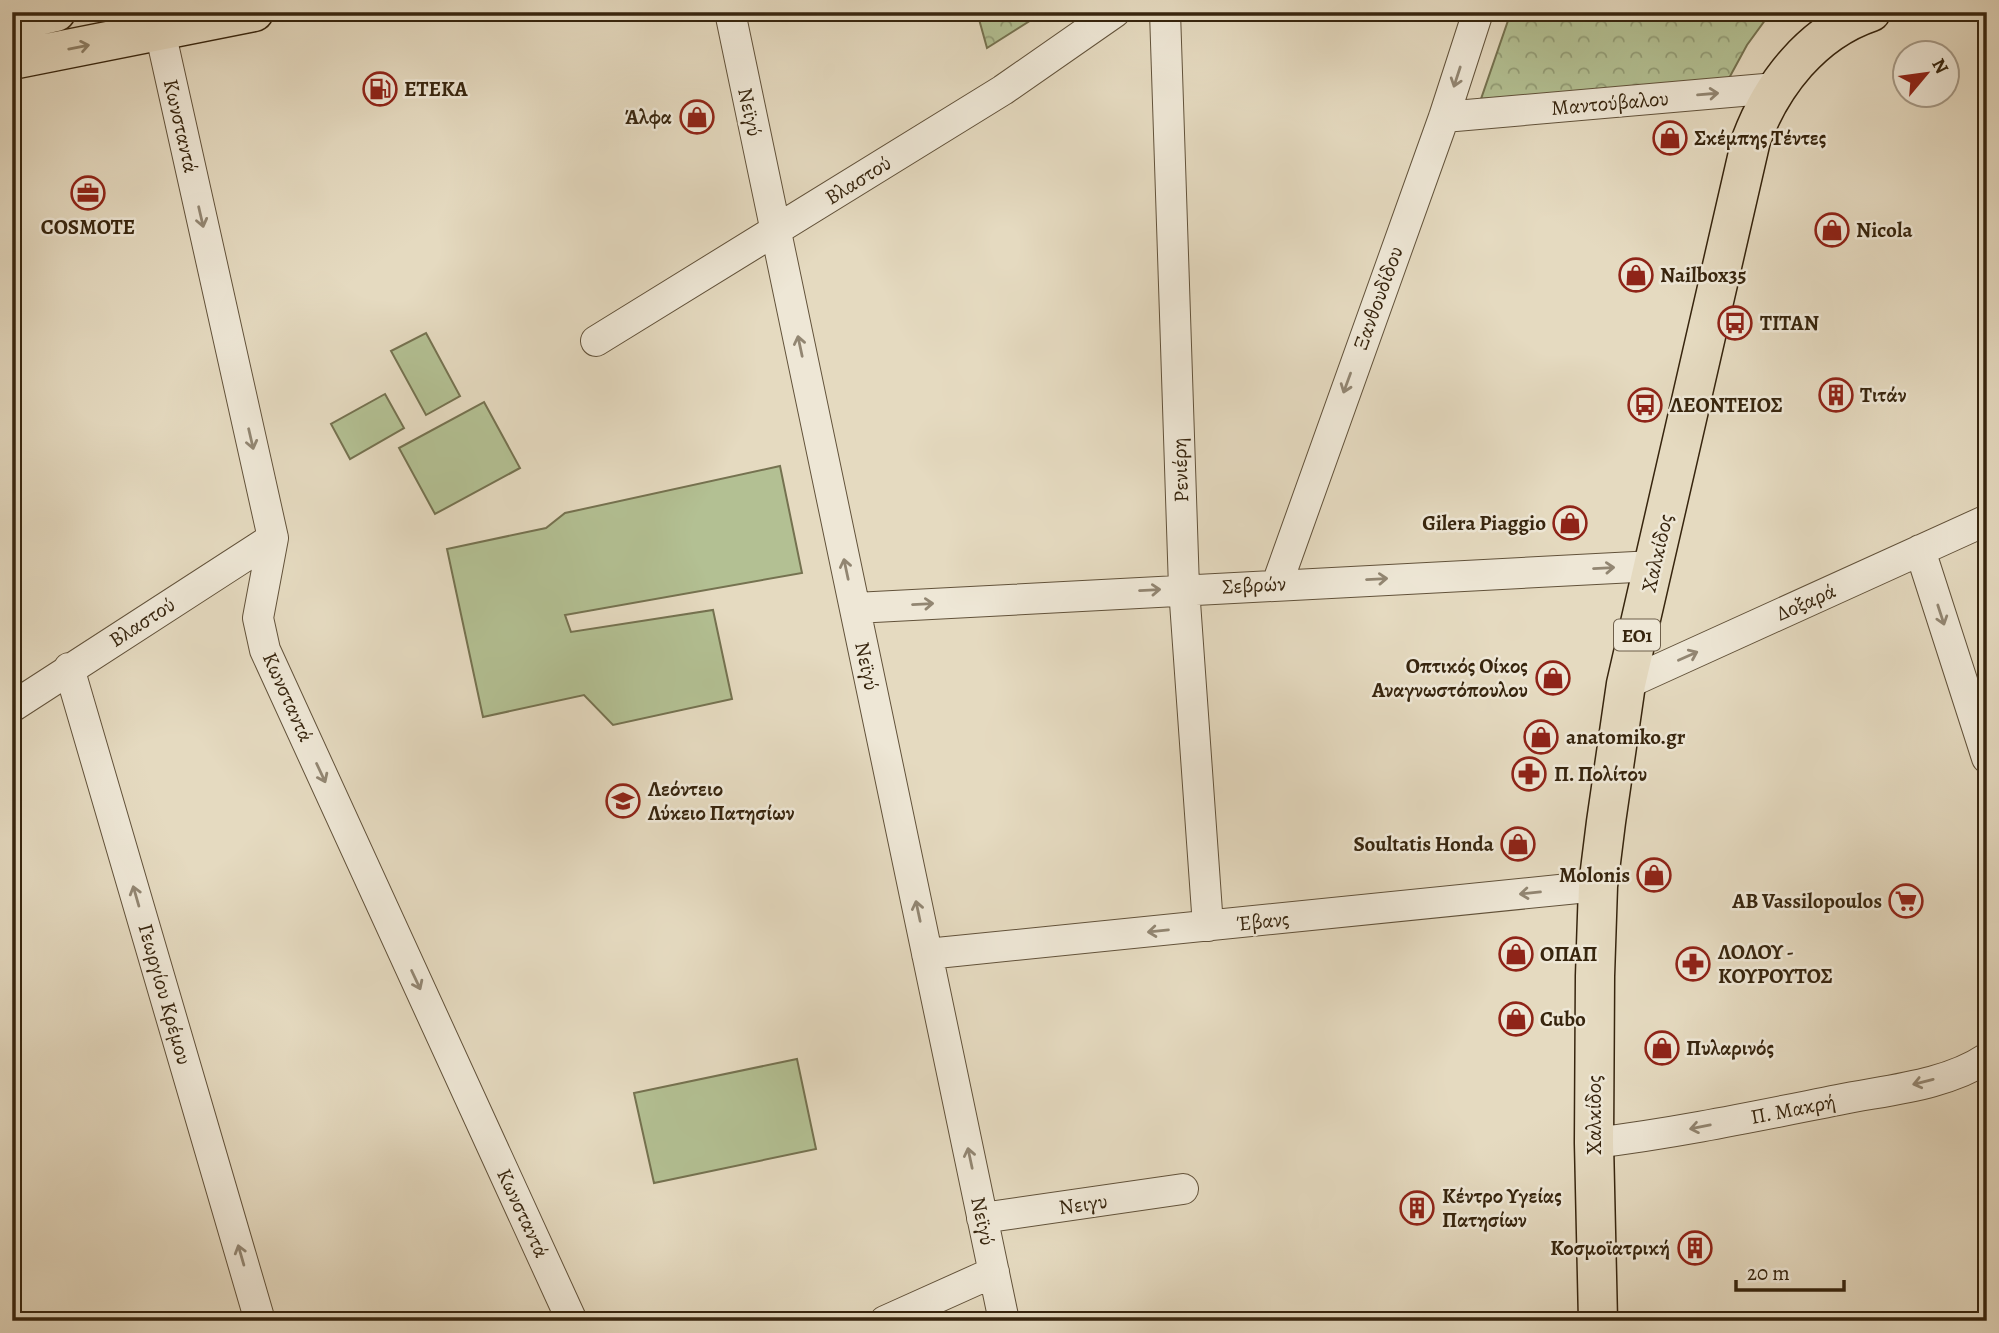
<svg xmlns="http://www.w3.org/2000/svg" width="1999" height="1333" viewBox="0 0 1999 1333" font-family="Alegreya,serif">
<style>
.grass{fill:#b3c093;stroke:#757250;stroke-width:2}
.forest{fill:url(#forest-crowns);stroke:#757250;stroke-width:2}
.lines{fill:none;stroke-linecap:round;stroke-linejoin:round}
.street-casing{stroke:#62523a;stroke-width:32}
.primary-casing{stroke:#37250e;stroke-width:41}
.street{stroke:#eee7d6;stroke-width:30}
.primary{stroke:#e5dac0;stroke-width:38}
.oneway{stroke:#8e8067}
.oneway2{stroke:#928672}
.labels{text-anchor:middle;stroke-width:5;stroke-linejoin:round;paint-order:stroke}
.shield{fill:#eee7d6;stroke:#6e5f4a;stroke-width:2}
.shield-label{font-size:19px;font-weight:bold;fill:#37250e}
.poi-label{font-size:21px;font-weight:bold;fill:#37250e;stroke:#eee7d6;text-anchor:start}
.street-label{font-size:21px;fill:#37250e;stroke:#eee7d6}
</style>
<defs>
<pattern id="forest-crowns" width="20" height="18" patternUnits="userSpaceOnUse" patternTransform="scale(1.75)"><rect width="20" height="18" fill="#b3c093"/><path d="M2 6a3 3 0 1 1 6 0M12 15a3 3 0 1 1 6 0" fill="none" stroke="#929c76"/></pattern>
</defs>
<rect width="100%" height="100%" fill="#e5dac0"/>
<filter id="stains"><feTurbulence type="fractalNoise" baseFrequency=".00286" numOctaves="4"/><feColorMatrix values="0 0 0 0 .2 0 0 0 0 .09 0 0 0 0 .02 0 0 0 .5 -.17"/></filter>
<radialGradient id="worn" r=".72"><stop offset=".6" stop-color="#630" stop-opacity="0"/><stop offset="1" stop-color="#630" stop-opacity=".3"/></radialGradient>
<path class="grass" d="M426,333L460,396L426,415L391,351Z
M385,394L404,428L350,459L331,424Z
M484,402L520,468L435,514L399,448Z
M780,466L802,573L565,615L571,632L713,610L732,699L613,725L584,695L483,717L447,549L546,528L565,513Z
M797,1059L816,1149L654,1183L634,1093Z"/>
<path class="forest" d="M977,12H1044L987,48Z
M1511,12H1771L1747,45L1728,80L1481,99Z"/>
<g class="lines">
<defs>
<path id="street" d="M730,12L1004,1321
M1165,12L1184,588L1208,926
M160,31L273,538L258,618L265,650L572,1321
M1444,117L1776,88
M596,341L1003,90L1115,12
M1920,550L1987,758
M1277,584L1444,117L1478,12
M855,608L1654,566
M69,668L260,1321
M1626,684L1987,520
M12,707L273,538
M927,954L1598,886
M1594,1143C1676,1133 1757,1116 1838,1100C1886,1090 1945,1086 1987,1058
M982,1218L1183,1189
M885,1321L994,1272"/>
<path id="primary" d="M12,22L56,12
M12,60L254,12
M1598,1321L1594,1143L1595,976L1598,886L1606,822L1626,684L1751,140C1772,84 1812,32 1871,12"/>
</defs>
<use href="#street" class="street-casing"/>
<use href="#primary" class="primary-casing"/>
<use href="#street" class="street"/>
<use href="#primary" class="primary"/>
</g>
<defs><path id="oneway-shaft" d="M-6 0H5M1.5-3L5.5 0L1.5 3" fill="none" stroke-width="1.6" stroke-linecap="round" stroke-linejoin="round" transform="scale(1.75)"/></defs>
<use class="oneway" href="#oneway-shaft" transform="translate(79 47) rotate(-11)"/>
<g class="oneway2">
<use href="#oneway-shaft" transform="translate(1457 77) rotate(108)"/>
<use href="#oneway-shaft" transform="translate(1708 94) rotate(-5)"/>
<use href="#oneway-shaft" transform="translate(201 217) rotate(77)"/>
<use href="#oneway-shaft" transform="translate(800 346) rotate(-102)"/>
<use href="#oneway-shaft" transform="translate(1347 383) rotate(110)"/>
<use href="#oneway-shaft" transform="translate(251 439) rotate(77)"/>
<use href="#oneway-shaft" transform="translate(1604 568) rotate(-3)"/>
<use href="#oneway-shaft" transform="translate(846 569) rotate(-102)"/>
<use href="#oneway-shaft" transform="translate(1377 579) rotate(-3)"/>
<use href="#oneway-shaft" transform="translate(1150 590) rotate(-3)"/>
<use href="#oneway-shaft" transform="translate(923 604) rotate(-3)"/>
<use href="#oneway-shaft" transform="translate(1941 615) rotate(72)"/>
<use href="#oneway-shaft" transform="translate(1688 656) rotate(-24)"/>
<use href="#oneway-shaft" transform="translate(321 773) rotate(65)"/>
<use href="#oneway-shaft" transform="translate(1530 893) rotate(174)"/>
<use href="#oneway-shaft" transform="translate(136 896) rotate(-106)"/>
<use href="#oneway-shaft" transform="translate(918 911) rotate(-102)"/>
<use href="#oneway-shaft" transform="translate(1158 931) rotate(174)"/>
<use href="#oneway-shaft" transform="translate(416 980) rotate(65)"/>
<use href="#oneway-shaft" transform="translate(1923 1082) rotate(166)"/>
<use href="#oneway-shaft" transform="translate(1700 1127) rotate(169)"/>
<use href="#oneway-shaft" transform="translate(970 1158) rotate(-102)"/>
<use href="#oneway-shaft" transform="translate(241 1255) rotate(-106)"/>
</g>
<defs>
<symbol id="fuel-ring" viewBox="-11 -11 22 22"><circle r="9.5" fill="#eee7d6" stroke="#8f2418" stroke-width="1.5"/><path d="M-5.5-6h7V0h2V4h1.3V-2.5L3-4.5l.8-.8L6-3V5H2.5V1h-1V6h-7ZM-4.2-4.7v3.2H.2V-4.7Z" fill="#8f2418"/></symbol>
<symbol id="shop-ring" viewBox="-11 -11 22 22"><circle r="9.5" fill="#eee7d6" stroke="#8f2418" stroke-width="1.5"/><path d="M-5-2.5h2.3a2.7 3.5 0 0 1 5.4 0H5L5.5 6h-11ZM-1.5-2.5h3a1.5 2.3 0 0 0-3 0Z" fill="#8f2418"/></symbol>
<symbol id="office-ring" viewBox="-11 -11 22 22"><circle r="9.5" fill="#eee7d6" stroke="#8f2418" stroke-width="1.5"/><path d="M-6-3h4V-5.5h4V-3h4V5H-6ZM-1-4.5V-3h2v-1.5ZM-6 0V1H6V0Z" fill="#8f2418"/></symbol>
<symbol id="bus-ring" viewBox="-11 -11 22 22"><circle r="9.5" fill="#eee7d6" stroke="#8f2418" stroke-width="1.5"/><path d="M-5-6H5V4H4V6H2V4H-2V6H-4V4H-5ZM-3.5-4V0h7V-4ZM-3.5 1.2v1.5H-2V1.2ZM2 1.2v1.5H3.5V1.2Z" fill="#8f2418"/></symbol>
<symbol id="building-ring" viewBox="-11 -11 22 22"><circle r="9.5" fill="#eee7d6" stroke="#8f2418" stroke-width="1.5"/><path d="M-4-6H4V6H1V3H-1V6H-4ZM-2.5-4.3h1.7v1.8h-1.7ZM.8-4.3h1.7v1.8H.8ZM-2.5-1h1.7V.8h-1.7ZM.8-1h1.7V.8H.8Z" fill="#8f2418"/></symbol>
<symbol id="pharmacy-ring" viewBox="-11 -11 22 22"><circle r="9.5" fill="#eee7d6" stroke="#8f2418" stroke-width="1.5"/><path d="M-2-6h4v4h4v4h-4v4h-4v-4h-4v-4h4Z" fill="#8f2418"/></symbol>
<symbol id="school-ring" viewBox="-11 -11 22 22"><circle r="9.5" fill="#eee7d6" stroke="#8f2418" stroke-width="1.5"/><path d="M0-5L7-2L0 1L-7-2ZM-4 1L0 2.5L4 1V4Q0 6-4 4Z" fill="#8f2418"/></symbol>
<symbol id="supermarket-ring" viewBox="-11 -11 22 22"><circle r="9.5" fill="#eee7d6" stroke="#8f2418" stroke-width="1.5"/><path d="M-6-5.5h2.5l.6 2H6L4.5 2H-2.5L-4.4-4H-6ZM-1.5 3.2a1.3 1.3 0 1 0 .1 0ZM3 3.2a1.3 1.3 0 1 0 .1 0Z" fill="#8f2418"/></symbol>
</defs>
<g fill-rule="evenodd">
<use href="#fuel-ring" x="361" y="70" width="38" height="38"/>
<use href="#shop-ring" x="678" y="98" width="38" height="38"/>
<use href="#shop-ring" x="1651" y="119" width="38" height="38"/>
<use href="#office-ring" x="69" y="174" width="38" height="38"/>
<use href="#shop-ring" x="1813" y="211" width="38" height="38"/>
<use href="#shop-ring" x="1617" y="256" width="38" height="38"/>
<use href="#bus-ring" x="1716" y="304" width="38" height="38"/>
<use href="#building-ring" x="1817" y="376" width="38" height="38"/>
<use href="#bus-ring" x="1626" y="386" width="38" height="38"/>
<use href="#shop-ring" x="1551" y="504" width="38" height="38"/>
<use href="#shop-ring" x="1534" y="659" width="38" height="38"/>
<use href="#shop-ring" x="1522" y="718" width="38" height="38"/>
<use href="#pharmacy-ring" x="1510" y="755" width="38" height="38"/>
<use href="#school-ring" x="604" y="782" width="38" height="38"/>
<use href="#shop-ring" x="1499" y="825" width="38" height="38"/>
<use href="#shop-ring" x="1635" y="856" width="38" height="38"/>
<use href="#supermarket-ring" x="1887" y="882" width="38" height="38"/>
<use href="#shop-ring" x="1497" y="935" width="38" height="38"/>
<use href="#pharmacy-ring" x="1674" y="945" width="38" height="38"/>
<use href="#shop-ring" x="1497" y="1000" width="38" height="38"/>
<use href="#shop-ring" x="1643" y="1029" width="38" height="38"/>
<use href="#building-ring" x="1398" y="1189" width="38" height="38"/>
<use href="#building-ring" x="1676" y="1229" width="38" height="38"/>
</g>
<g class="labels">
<rect class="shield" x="1614" y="619.5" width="46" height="31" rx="5"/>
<g class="shield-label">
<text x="1637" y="642">ΕΟ1</text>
</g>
<g class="poi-label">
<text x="404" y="96">ΕΤΕΚΑ</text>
<text x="672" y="124" text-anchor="end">Άλφα</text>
<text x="1694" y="145">Σκέμπης Τέντες</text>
<text x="88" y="234" text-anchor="middle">COSMOTE</text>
<text x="1856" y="237">Nicola</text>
<text x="1660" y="282">Nailbox35</text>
<text x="1760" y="330">ΤΙΤΑΝ</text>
<text x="1860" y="402">Τιτάν</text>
<text x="1670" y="412">ΛΕΟΝΤΕΙΟΣ</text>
<text x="1546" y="530" text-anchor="end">Gilera Piaggio</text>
<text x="1528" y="673" text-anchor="end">Οπτικός Οίκος<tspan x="1528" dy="24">Αναγνωστόπουλου</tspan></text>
<text x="1566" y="744">anatomiko.gr</text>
<text x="1554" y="781">Π. Πολίτου</text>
<text x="648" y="796">Λεόντειο<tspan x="648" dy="24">Λύκειο Πατησίων</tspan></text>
<text x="1494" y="851" text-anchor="end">Soultatis Honda</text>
<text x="1630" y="882" text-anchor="end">Molonis</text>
<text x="1882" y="908" text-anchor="end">AB Vassilopoulos</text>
<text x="1718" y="959">ΛΟΛΟΥ -<tspan x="1718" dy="24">ΚΟΥΡΟΥΤΟΣ</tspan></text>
<text x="1540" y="961">ΟΠΑΠ</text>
<text x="1540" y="1026">Cubo</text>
<text x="1686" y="1055">Πυλαρινός</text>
<text x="1442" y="1203">Κέντρο Υγείας<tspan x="1442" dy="24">Πατησίων</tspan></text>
<text x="1670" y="1255" text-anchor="end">Κοσμοϊατρική</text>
</g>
<g class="street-label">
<text transform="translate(1610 103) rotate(-5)" y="7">Μαντούβαλου</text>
<text transform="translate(750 112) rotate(78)" y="7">Νεϊγύ</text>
<text transform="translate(181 126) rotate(77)" y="7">Κωνσταντά</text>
<text transform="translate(858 180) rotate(-32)" y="7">Βλαστού</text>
<text transform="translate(1378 298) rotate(-70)" y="7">Ξανθουδίδου</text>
<text transform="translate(1180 470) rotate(-92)" y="7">Ρενιέρη</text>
<text transform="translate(1657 553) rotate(-77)" y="7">Χαλκίδος</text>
<text transform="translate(1254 585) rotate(-3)" y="7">Σεβρών</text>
<text transform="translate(1806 602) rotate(-24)" y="7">Δοξαρά</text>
<text transform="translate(142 622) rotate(-33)" y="7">Βλαστού</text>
<text transform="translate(867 666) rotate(78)" y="7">Νεϊγύ</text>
<text transform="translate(288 697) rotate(66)" y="7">Κωνσταντά</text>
<text transform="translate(1263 921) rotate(-6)" y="7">Έβανς</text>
<text transform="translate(165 994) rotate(74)" y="7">Γεωργίου Κρέμου</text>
<text transform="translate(1793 1109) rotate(-11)" y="7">Π. Μακρή</text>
<text transform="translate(1594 1115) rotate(-90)" y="7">Χαλκίδος</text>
<text transform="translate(1083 1204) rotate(-8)" y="7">Νειγυ</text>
<text transform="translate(523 1213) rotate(65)" y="7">Κωνσταντά</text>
<text transform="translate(983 1221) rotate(78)" y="7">Νεϊγύ</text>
</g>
</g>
<rect width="1999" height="1333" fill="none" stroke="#e5dac0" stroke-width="42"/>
<rect x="14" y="14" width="1971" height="1305" fill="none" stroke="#37250e" stroke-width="3.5"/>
<rect x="21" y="21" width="1957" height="1291" fill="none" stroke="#37250e" stroke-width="2"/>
<g transform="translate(1926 74) rotate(61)"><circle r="33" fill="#eee7d6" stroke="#a59986" stroke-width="2"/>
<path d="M0-5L12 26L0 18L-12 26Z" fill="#8f2418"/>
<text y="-10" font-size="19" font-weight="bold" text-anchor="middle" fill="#37250e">N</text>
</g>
<path d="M1736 1280v10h108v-10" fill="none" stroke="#37250e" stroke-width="3.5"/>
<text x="1747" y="1280" font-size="21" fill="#37250e" stroke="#eee7d6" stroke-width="5" paint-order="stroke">20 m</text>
<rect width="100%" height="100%" filter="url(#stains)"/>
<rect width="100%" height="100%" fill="url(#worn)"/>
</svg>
